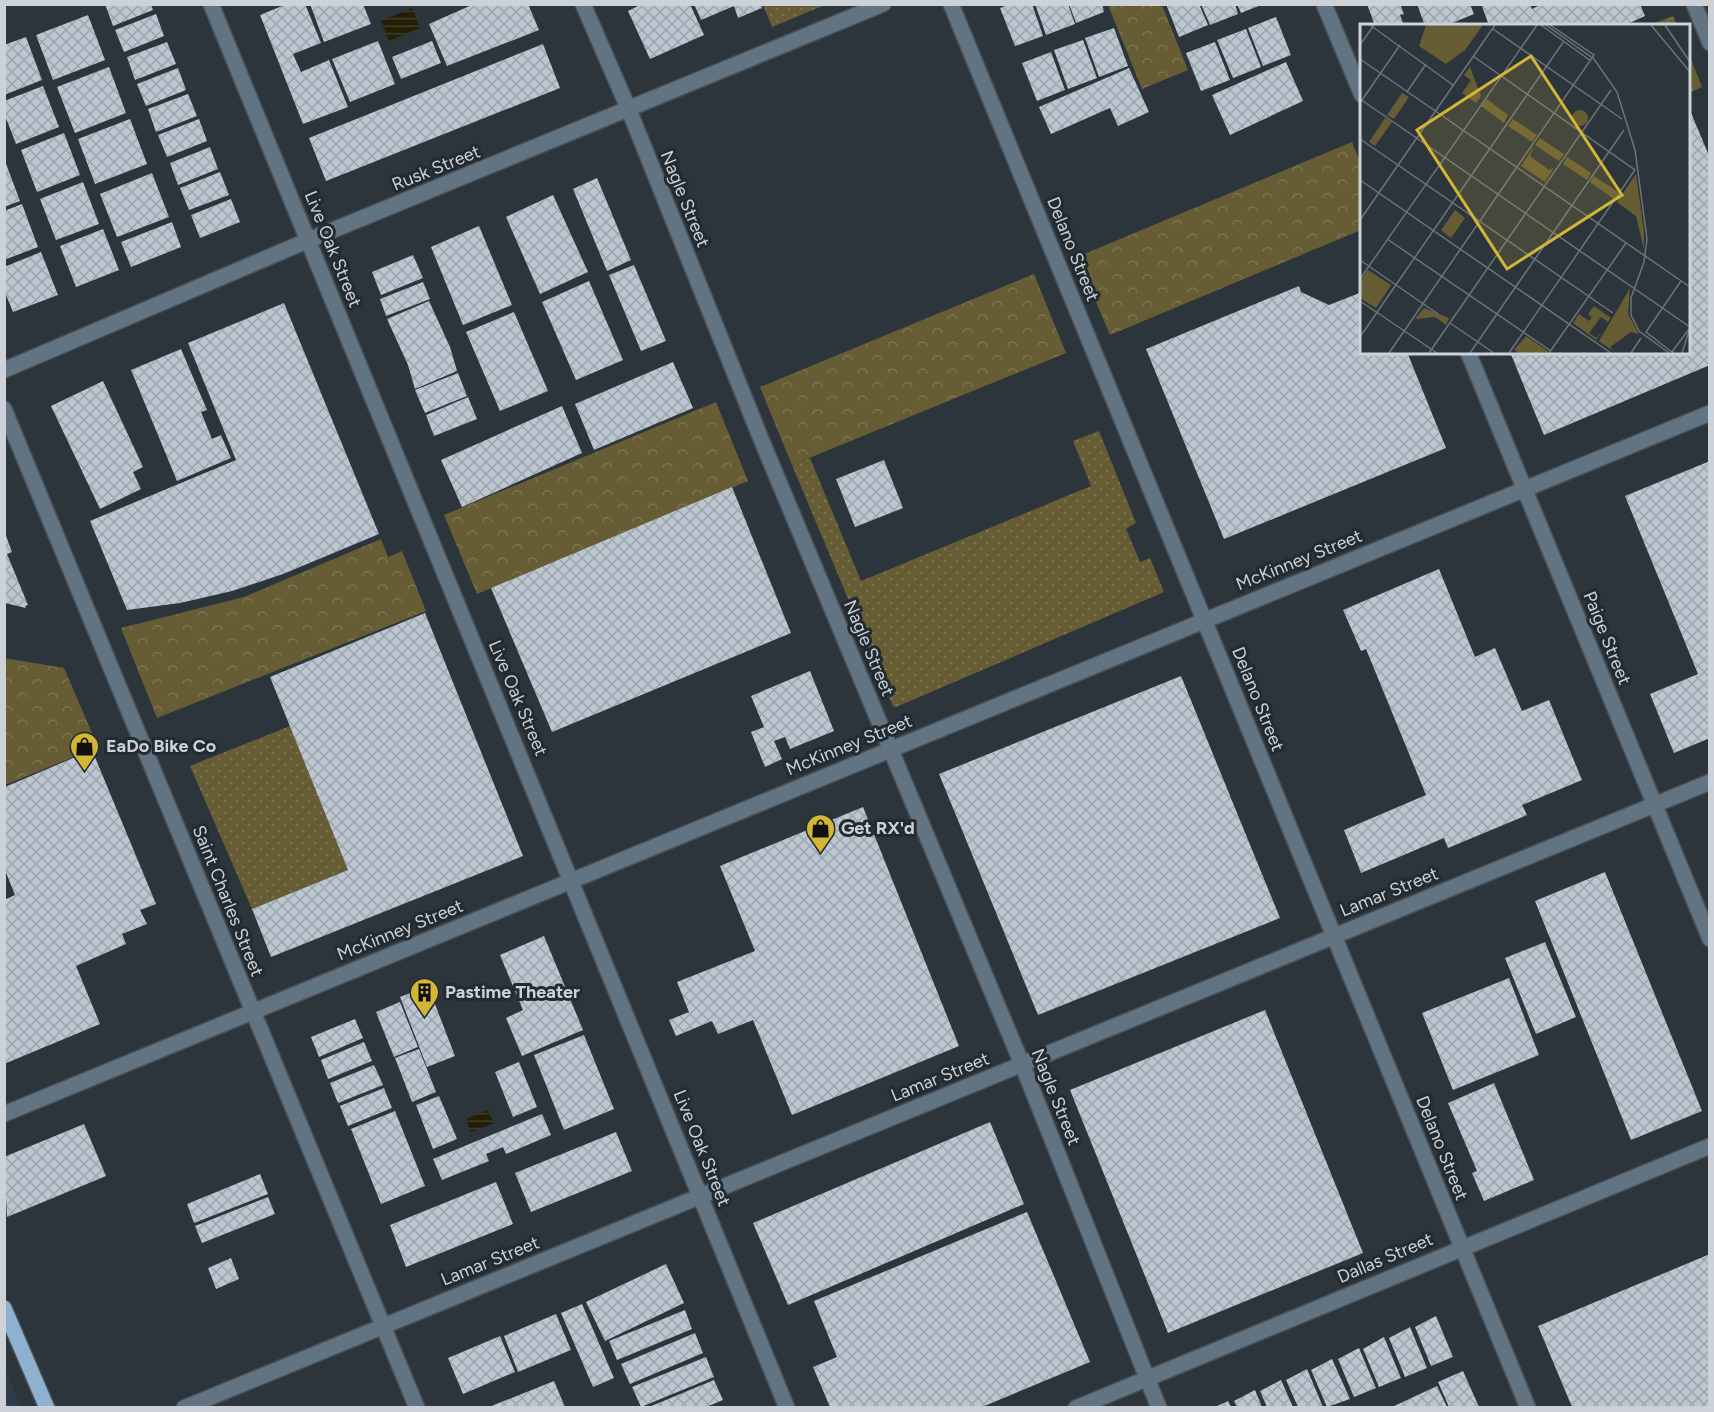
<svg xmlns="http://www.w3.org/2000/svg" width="1714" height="1412" viewBox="0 0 1714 1412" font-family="Figtree,sans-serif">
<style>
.built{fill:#2f3d4a}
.grass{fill:url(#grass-dots)}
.park{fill:url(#park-crowns)}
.water{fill:url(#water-rules)}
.building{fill:url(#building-cross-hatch)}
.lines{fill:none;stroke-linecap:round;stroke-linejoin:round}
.minor-casing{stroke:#495158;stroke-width:18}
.major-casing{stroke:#495158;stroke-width:18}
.minor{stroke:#627382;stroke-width:15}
.major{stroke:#8fb1d0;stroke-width:15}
.labels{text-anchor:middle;stroke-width:6;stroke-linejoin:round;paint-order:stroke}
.street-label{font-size:18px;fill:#ccd2d7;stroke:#222b32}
.poi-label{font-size:18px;font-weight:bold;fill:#ccd2d7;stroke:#222b32;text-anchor:start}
.inset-road{fill:none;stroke:#6c747a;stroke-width:1.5}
.view{fill:#d4b635;fill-opacity:0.15;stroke:#d4b635;stroke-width:3}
.inset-edge{fill:none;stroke:#ccd2d7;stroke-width:3}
</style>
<defs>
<pattern id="grass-dots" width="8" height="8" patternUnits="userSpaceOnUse" patternTransform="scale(1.5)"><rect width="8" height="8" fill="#675d34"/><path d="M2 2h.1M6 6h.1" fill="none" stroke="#7c7351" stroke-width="1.8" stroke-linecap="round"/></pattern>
<pattern id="park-crowns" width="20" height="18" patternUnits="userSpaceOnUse" patternTransform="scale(1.5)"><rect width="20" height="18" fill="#675d34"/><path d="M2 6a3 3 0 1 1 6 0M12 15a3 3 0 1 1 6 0" fill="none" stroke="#7c7351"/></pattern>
<pattern id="water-rules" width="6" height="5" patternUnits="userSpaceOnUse" patternTransform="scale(1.5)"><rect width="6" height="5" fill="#251e05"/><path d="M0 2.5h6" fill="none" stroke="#433e29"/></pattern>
<pattern id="building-cross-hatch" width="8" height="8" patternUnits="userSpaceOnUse" patternTransform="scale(1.5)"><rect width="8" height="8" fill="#bbc6d0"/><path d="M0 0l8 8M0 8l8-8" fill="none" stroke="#9ca4ac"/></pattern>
</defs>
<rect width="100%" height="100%" fill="#2c353c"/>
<path class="built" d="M4,1368H5L21,1407H5Z"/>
<path class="grass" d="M763,5H825L772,27Z
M1099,431L1136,523L1126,529L1140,562L1150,558L1164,592L896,707L893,706L792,465L810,458L861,581L1091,486L1073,441Z
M290,726L348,870L252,909L190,766Z"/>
<path class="park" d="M1108,5H1162L1188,70L1142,89Z
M1673,16L1677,25H1649Z
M1689,54L1702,87L1689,93H1688Z
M1352,142L1361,164V230L1110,335L1077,257Z
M1034,274L1066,353L792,465L760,387Z
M716,402L748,481L477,594L444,515Z
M381,539L388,557L402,551L426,611L157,718L121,628L244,597Z
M4,658L64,668L98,747L5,785Z"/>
<path class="water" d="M412,8L420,28L389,41L381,21Z
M488,1110L494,1123L471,1132L466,1119Z"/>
<path class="building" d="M105,4H151L153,10L113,26Z
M287,4H305L321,43L293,54L301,72L329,60L348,107L303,124L260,15Z
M310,4H363L371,24L324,42Z
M474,4H528L539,30L447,66L429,24Z
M642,4H690L704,35L650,59L628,11Z
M694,4H761L762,8L738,18L734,6L701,20Z
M1010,4H1032L1043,36L1015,46L1000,8Z
M1035,4H1068L1075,24L1046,35Z
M1069,4H1102L1104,12L1076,23Z
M1166,4H1199L1208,25L1179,37Z
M1201,4H1235L1238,14L1210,25Z
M1237,4H1261V5L1241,13Z
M1367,4H1400L1404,14L1400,15L1404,26H1375Z
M1417,4H1470L1474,14L1445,26H1425Z
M1484,4H1530L1532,9L1542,4H1640L1645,16L1623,26H1482L1488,23L1482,6Z
M156,14L164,36L124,52L115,30Z
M88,15L105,60L53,80L36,35Z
M1276,17L1291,55L1263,66L1248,28Z
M1114,28L1128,66L1099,77L1085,38Z
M1246,29L1261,67L1233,78L1217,40Z
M26,37L42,80L4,95V45Z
M1083,40L1097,78L1068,89L1054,50Z
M378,41L395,84L350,102L332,59Z
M432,41L441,63L401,79L392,57Z
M167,42L176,64L135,80L127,57Z
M1215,42L1230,80L1201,91L1186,53Z
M543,44L560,88L326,181L309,138Z
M1051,52L1065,90L1037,101L1022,63Z
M1286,62L1303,101L1230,135L1212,95Z
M109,67L126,113L75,133L57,87Z
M178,68L186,90L146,106L137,84Z
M1129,68L1149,112L1118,126L1110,108L1051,134L1039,107Z
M43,86L59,127L16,144L4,113V101Z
M188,94L197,116L156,132L148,109Z
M1689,108L1710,158V365L1544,435L1510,352H1689Z
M130,119L147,164L95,184L78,139Z
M199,119L207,141L167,157L158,135Z
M64,133L80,175L37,192L21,150Z
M210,147L218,169L178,185L170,163Z
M5,161L20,201L4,207V162Z
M220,172L229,195L189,210L180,188Z
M152,173L169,217L117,237L100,194Z
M597,178L631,260L607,271L573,189Z
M83,182L99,224L56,240L40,199Z
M553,195L588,272L540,294L506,217Z
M231,199L240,222L200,238L191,215Z
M22,204L38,247L4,260V211Z
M172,222L181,247L131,267L121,242Z
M479,226L512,305L463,325L431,247Z
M103,229L119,270L76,287L60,246Z
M41,252L58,295L13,312L4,290V267Z
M413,255L423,278L381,295L372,272Z
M634,265L666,341L641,351L609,275Z
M589,281L623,360L576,380L542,302Z
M423,282L430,299L386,316L380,299Z
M1299,286L1301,292L1329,305L1362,292V352H1407L1446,448L1224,539L1146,349Z
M429,301L450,347L457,371L415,389L408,365L387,319Z
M284,303L379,534L283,574L232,591L180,603L127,610L90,521L236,460L188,343Z
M514,312L548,391L500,411L466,332Z
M181,349L207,410L201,412L212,439L221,435L231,458L177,481L131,370Z
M673,362L693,408L594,450L575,404Z
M458,373L467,396L425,413L415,390Z
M103,381L143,467L133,472L141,489L100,509L51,406Z
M468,397L477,419L434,436L426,415Z
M562,406L582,453L462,507L441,460Z
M884,460L903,508L855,527L836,479Z
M1710,461V738L1674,753L1650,694L1698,674L1625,496Z
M732,487L791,633L552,732L491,588Z
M5,533L12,552L7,554L28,605L25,606L26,608L5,603Z
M1439,569L1475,657L1495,648L1522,711L1549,700L1582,780L1522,805L1527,815L1448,848L1444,838L1361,873L1344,830L1426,795L1366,649L1361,651L1343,610Z
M425,613L523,856L271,957L252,909L348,870L270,677Z
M810,671L834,731L790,749L785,737L774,741L782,759L765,767L751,732L764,727L751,696Z
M1181,676L1280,918L1038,1015L939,774Z
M92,750L156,904L140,910L147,924L122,934L126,944L76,966L100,1024L4,1064V900L15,895L5,870V787Z
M863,807L959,1046L792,1115L753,1020L718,1034L712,1021L676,1036L669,1020L689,1012L677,982L755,951L720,866Z
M1605,872L1702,1111L1631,1140L1535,901Z
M544,936L583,1030L522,1056L506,1018L523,1010L500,955Z
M1545,942L1576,1017L1536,1034L1505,958Z
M1509,978L1539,1055L1453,1090L1422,1013Z
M428,986L455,1056L427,1067L400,997Z
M400,1002L418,1047L394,1057L376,1012Z
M1265,1010L1363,1253L1168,1333L1070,1090Z
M355,1019L363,1038L319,1057L311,1037Z
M584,1035L614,1109L564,1130L534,1055Z
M364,1042L372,1061L328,1079L321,1060Z
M419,1049L436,1092L412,1102L395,1058Z
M519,1062L537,1107L513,1117L495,1072Z
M374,1065L383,1085L338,1103L330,1083Z
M1494,1083L1534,1180L1484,1201L1472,1173L1477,1171L1448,1103Z
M384,1088L392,1108L348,1126L340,1106Z
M439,1096L457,1139L433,1149L416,1105Z
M395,1111L425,1186L381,1204L351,1129Z
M542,1114L551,1135L506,1154L503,1147L486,1154L489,1161L442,1180L433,1159Z
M990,1122L1024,1204L788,1305L753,1223Z
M84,1124L106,1176L7,1217L4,1157Z
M616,1132L632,1171L531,1212L515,1173Z
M260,1174L268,1194L194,1223L187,1204Z
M496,1182L513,1224L406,1267L390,1225Z
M268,1197L275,1214L202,1243L195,1226Z
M1027,1212L1090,1362L982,1407H830L813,1367L837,1357L814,1301Z
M1710,1254V1407H1572L1538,1326Z
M231,1258L239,1279L216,1289L208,1268Z
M666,1264L684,1303L605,1341L586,1302Z
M582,1304L614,1378L593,1387L561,1313Z
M685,1310L692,1329L617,1360L609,1341Z
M556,1314L571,1350L518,1372L504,1336Z
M1436,1316L1453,1357L1431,1366L1415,1327Z
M1410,1327L1427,1368L1405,1377L1389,1338Z
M695,1333L703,1353L630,1384L621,1364Z
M500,1336L515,1372L463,1394L448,1358Z
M1384,1337L1401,1378L1379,1387L1363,1349Z
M1359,1348L1376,1388L1354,1397L1338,1359Z
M706,1357L714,1377L641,1407L632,1387Z
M1332,1359L1350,1399L1327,1407L1311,1370Z
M1307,1369L1323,1407H1298L1286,1380Z
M1463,1371L1479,1407H1449L1438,1382Z
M714,1380L723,1400L706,1407H649Z
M1281,1380L1293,1407H1267L1260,1391Z
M554,1381L565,1407H489Z
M1437,1386L1447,1407H1392Z
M1255,1390L1262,1407H1237L1234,1401Z
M1228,1401L1231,1407H1218L1217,1406Z"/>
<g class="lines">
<defs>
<path id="minor" d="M211,4L787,1408
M583,4L629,110L761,439L1022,1064L1159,1408
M951,4L1528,1408
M1324,4L1362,95
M1694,4L1710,43
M1468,352L1710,939
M4,370L309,240L883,4
M4,409L417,1408
M4,1114L1710,413
M184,1408L1710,782
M1076,1408L1710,1146"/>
<path id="major" d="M4,1308L47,1408"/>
</defs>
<use href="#minor" class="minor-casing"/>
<use href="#major" class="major-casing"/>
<use href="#minor" class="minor"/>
<use href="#major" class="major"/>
</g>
<defs>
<symbol id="shop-pin" viewBox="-11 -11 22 30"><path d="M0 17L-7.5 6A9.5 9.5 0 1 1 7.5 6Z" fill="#d4b635" stroke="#222b32"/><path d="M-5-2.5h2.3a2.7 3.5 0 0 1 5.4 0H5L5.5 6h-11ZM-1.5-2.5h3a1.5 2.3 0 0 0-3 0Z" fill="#111"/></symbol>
<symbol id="building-pin" viewBox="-11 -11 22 30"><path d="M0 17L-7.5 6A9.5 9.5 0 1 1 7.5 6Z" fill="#d4b635" stroke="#222b32"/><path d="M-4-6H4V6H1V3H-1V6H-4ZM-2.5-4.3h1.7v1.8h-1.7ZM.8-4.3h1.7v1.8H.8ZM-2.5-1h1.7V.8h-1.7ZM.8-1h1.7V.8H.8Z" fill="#111"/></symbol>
</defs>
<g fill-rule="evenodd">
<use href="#shop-pin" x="68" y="730" width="33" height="45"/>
<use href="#shop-pin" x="804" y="812" width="33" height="45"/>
<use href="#building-pin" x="408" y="976" width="33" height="45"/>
</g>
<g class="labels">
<g class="street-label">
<text transform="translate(436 168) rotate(-22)" y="6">Rusk Street</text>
<text transform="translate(685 199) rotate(68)" y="6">Nagle Street</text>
<text transform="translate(333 249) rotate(68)" y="6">Live Oak Street</text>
<text transform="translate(1073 249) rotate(68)" y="6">Delano Street</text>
<text transform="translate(1299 560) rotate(-22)" y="6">McKinney Street</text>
<text transform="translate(1607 638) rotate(68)" y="6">Paige Street</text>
<text transform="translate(869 648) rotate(67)" y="6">Nagle Street</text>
<text transform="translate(518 698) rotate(67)" y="6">Live Oak Street</text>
<text transform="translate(1258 699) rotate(68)" y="6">Delano Street</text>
<text transform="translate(849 745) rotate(-22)" y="6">McKinney Street</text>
<text transform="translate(1389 892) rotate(-22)" y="6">Lamar Street</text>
<text transform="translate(228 901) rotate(68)" y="6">Saint Charles Street</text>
<text transform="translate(400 930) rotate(-22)" y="6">McKinney Street</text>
<text transform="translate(940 1077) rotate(-22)" y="6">Lamar Street</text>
<text transform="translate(1056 1097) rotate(68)" y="6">Nagle Street</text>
<text transform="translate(702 1148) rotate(68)" y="6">Live Oak Street</text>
<text transform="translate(1442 1148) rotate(68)" y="6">Delano Street</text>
<text transform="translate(1385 1258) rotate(-23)" y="6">Dallas Street</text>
<text transform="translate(490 1261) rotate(-22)" y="6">Lamar Street</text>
</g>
<g class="poi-label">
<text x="106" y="752">EaDo Bike Co</text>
<text x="841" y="834">Get RX'd</text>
<text x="445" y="998">Pastime Theater</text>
</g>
</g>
<g transform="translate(1360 24)">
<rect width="330" height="330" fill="#2c353c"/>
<path d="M212 94a8 8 0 1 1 16 0a8 8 0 1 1-16 0ZM175,121L170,132L189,146L194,144L185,158L161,142ZM276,150L284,208V226L276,192L257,178ZM8,246L31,261L16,284L0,274V257ZM270,264L268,290L279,310L271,308L250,323L253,327L239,317ZM234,282L251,294L248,298L241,293L229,309L236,314L242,307L236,316L213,299L219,290L229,297L232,293L228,290ZM64,284L89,294L86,301L75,293L55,295ZM166,312L188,327V329H160L154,326Z" fill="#675d34"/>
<path d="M110,43L121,72L116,79L102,69L111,56L104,51ZM42,69L49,73L34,95L27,91ZM127,75L148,91L144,99L121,82ZM25,94L32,98L15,122L9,118ZM153,95L177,111L172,118L148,102ZM180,114L204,130L199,137L175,121ZM207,133L231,149L227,156L203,140ZM234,152L258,168L254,175L230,158ZM261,172L281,186L282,190L276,192L257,178Z" fill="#675d34"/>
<path d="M66,1H123L105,26L86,40L59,22ZM95,186L105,194L91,214L81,206Z" fill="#675d34"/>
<path class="inset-road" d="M10,1L93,61M181,1L231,37M186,1L234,35L257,68L275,126L287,215L284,238L271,274V291L279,307L309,329M291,1L330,48M305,1L330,38M133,5L262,95M0,21L14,1M113,32L275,146L149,329M0,35L330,263M47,68L66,40M0,75L330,303M0,79L40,21M0,115L253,289M0,156L251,329M0,196L135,1M27,215L191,327M0,236L78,290M0,255L177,1M0,277L77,329M90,299L134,329M0,313L204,17M312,328L329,305M29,329L234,31L190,1M69,329L251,66M110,329L264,106M189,329L266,219M271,329L281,314M313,329L286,308L321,257M322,329L330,304"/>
<path class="view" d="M171,32L262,171L147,245L57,106Z"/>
<rect width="330" height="330" class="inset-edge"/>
</g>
<rect width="1714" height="1412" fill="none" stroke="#ccd2d7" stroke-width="12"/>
</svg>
